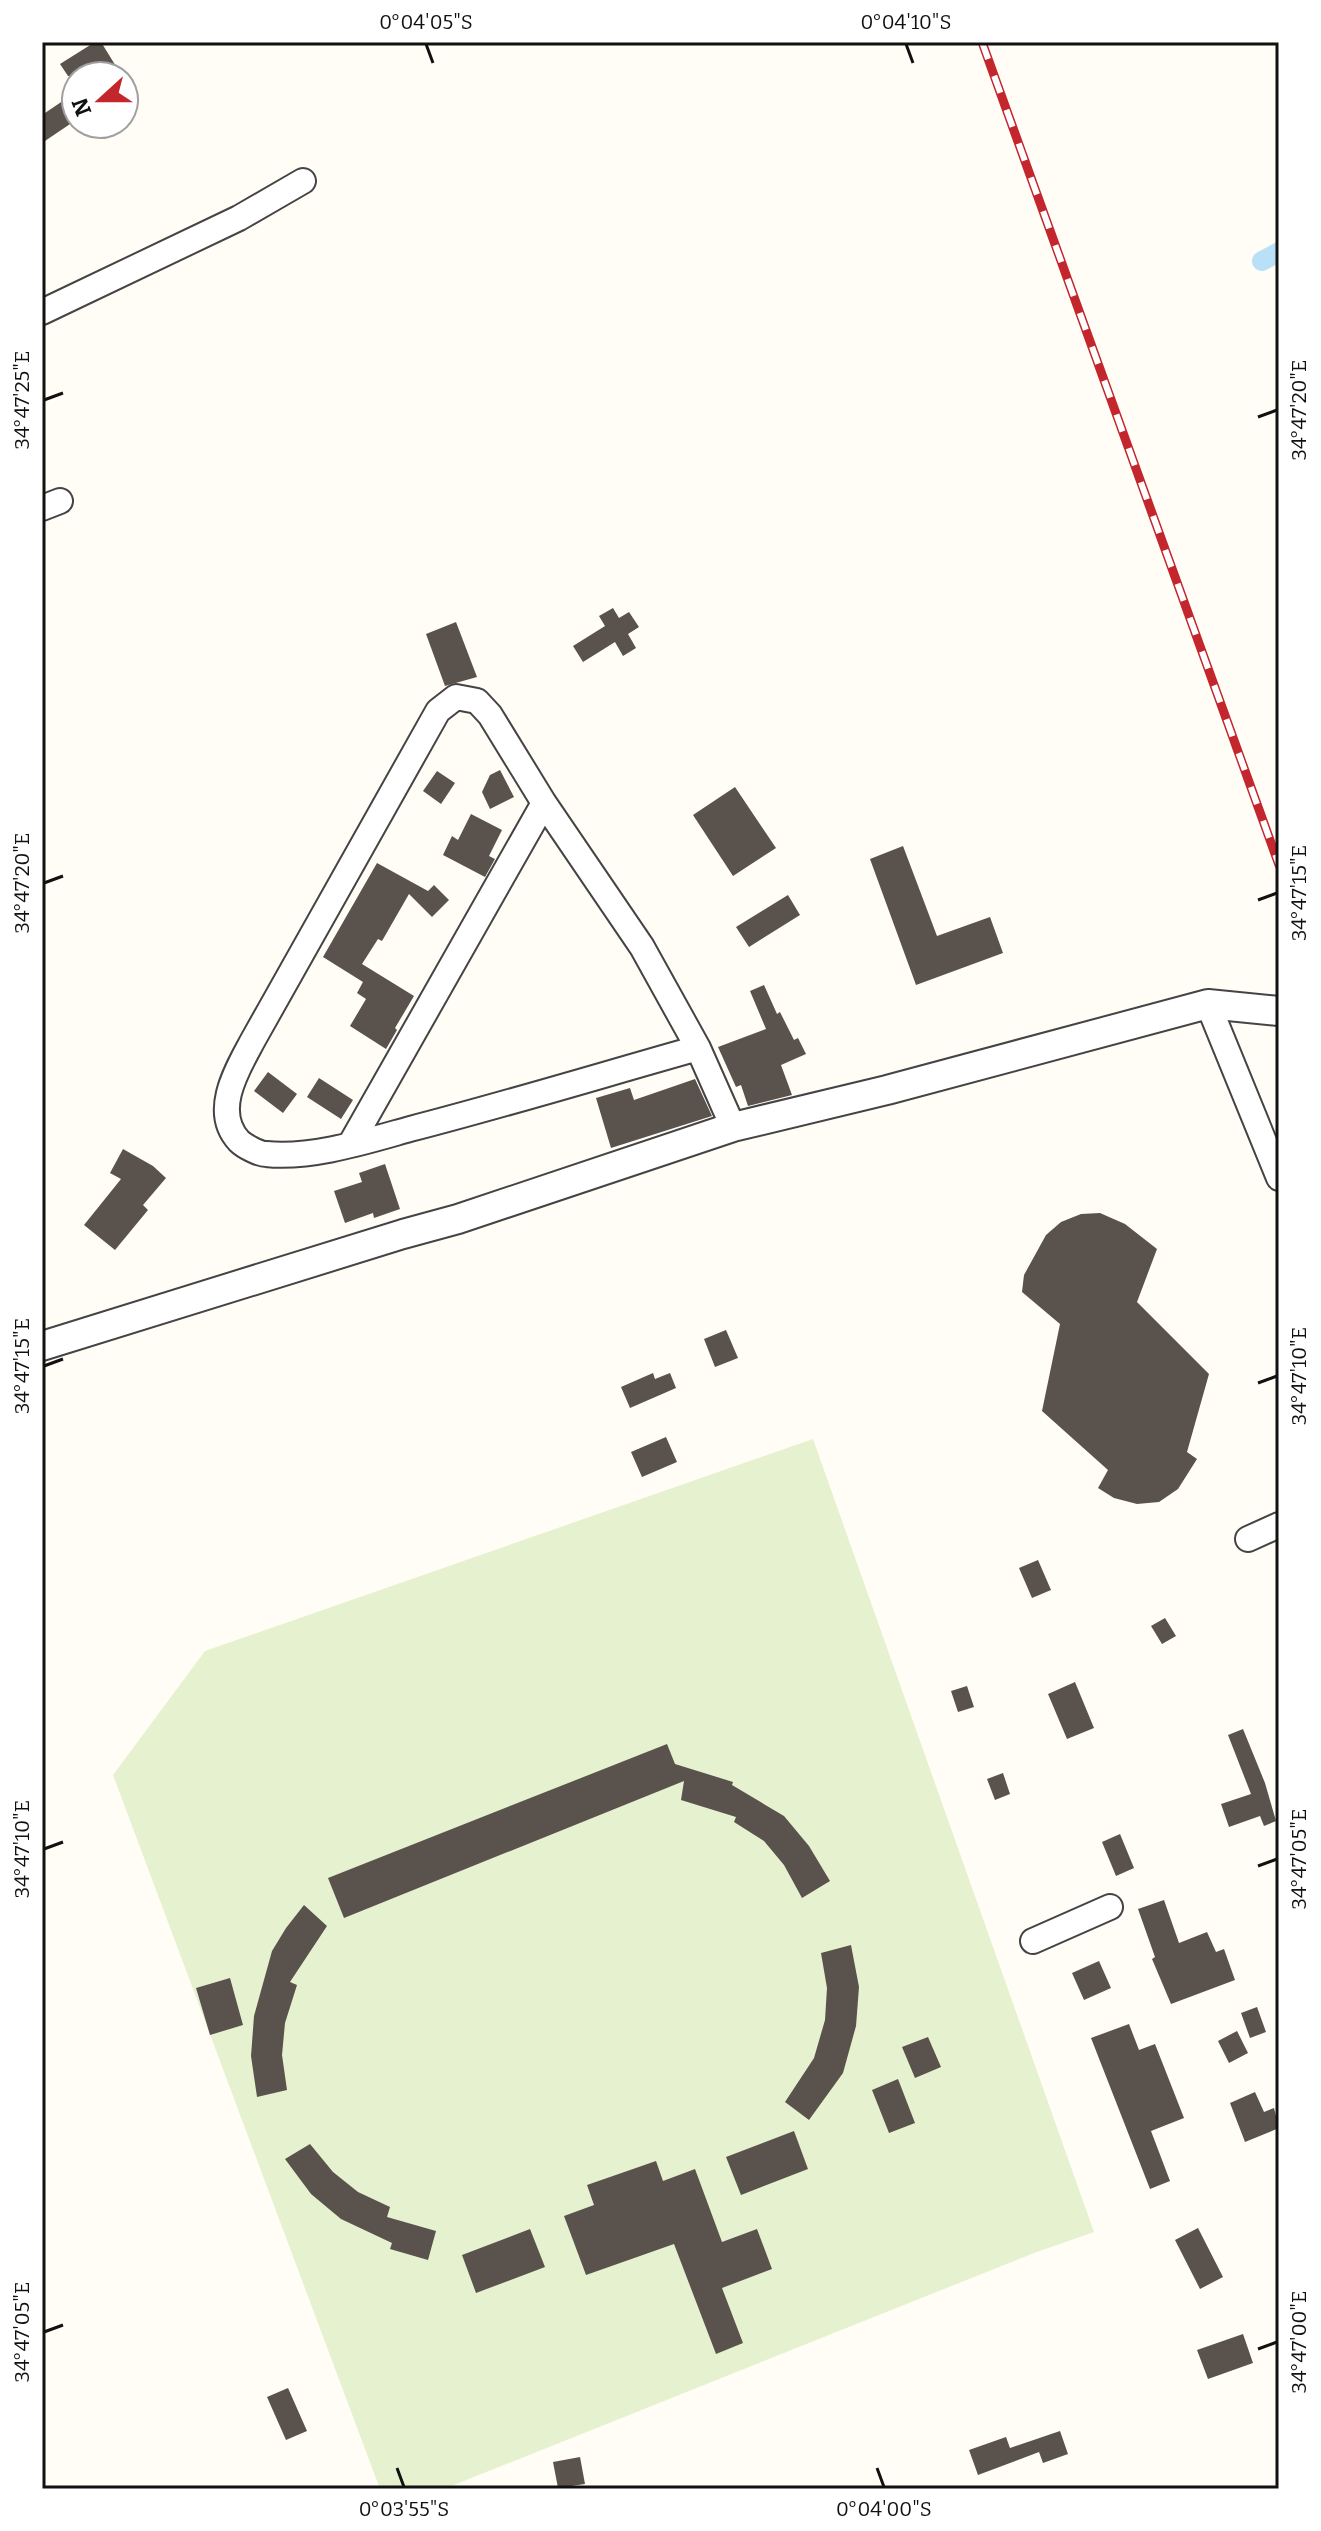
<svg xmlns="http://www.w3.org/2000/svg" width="1321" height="2531" viewBox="0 0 1321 2531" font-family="Bitter,serif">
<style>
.pitch{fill:#e6f2cf}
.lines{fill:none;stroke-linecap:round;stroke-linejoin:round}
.canal{stroke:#b9e0f7;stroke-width:20}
.building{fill:#5a524d}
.minor-casing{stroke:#444;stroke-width:28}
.tertiary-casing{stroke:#444;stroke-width:32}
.minor{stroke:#fff;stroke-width:24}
.tertiary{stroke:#fff;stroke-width:28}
.rail-casing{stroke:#c4262e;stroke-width:9}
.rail{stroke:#fff;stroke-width:6;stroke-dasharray:18;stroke-linecap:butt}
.ticks{fill:none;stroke:#111;stroke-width:3}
.neatline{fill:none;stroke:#111;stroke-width:3}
.ticks-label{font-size:20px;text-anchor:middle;fill:#111}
</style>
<rect width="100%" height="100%" fill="#fffdf5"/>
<path class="pitch" d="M813,1439L1094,2232L1034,2253L444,2489H380L113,1775L205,1651Z"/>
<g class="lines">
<path class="canal" d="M1262,261L1279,252"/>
</g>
<path class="building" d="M95,42H101L122,76H68L60,64Z
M76,92V120L42,143V115Z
M613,608L619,618L629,612L639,627L628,634L636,648L623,656L615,642L583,662L573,646L605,626L599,616Z
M456,622L477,677L445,686L426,634Z
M500,770L514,797L490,809L482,792L490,775Z
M437,771L455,783L441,804L423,791Z
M735,787L776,848L733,876L693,815Z
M471,814L502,830L489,856L495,859L485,877L443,855L452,836L458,840Z
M903,846L937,936L990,917L1003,953L916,985L870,859Z
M377,863L428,891L434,885L449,900L432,917L409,894L382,941L378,939L362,964L414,996L395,1028L397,1030L386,1049L350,1026L366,999L357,993L363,982L323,957Z
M788,895L800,915L749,947L736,927Z
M764,985L777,1014L780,1012L794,1040L798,1038L806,1054L781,1065L792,1095L748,1106L741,1085L736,1087L718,1047L766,1029L750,991Z
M268,1072L297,1094L283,1113L254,1091Z
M319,1078L353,1100L341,1119L307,1097Z
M695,1079L712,1116L611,1148L596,1098L630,1088L634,1100Z
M123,1149L153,1166L166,1178L143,1205L148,1210L115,1250L84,1225L121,1179L110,1173Z
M385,1164L400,1209L374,1218L373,1213L345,1223L334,1191L362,1182L359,1173Z
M1100,1213L1125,1224L1157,1249L1137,1302L1209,1374L1187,1452L1197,1459L1178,1489L1159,1502L1137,1504L1114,1498L1098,1488L1108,1470L1042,1411L1060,1324L1022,1292L1024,1275L1046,1235L1061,1222L1081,1214Z
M726,1330L738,1358L715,1367L704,1339Z
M653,1373L655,1379L670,1373L676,1388L630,1408L621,1387Z
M666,1437L677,1462L642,1477L631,1452Z
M1038,1560L1051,1590L1032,1598L1019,1568Z
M1165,1618L1176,1636L1162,1644L1151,1626Z
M1075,1682L1094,1728L1067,1739L1048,1694Z
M967,1686L974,1707L958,1712L951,1691Z
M1243,1729L1265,1783L1276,1821L1264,1826L1260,1816L1229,1827L1221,1804L1251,1794L1228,1735Z
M667,1744L675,1764L733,1782L732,1785L784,1816L809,1846L830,1881L802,1898L784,1865L764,1841L734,1822L736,1817L681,1800L684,1781L344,1918L328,1878Z
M1003,1773L1010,1794L995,1800L987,1779Z
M1120,1834L1134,1868L1116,1876L1102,1842Z
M1164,1900L1179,1943L1207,1932L1216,1952L1224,1949L1235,1980L1171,2004L1152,1959L1155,1957L1138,1909Z
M304,1905L327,1926L290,1982L297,1985L285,2023L282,2055L287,2090L257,2097L251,2056L254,2016L272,1951L286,1928Z
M851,1945L859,1987L856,2026L843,2073L809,2120L785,2102L814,2058L825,2020L827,1988L821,1953Z
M1099,1961L1111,1988L1084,2000L1072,1973Z
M230,1978L243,2025L210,2035L196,1988Z
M1257,2007L1266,2032L1250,2038L1241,2013Z
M1129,2024L1139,2050L1155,2044L1184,2118L1151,2131L1170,2181L1150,2189L1091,2038Z
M1237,2031L1248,2053L1229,2063L1218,2041Z
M928,2037L941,2067L915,2078L902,2047Z
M898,2079L915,2123L889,2133L872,2090Z
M1255,2092L1264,2112L1274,2108L1279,2128L1245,2142L1230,2103Z
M794,2131L808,2169L741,2195L726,2157Z
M310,2144L333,2172L358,2192L390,2207L387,2217L436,2231L428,2260L390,2249L392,2243L341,2219L311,2194L285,2159Z
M656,2161L663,2181L695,2169L722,2242L757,2229L772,2269L722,2288L743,2343L716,2354L674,2244L586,2275L564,2216L594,2205L587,2185Z
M1198,2228L1223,2277L1200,2289L1175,2240Z
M530,2229L545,2267L476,2293L462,2255Z
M1243,2334L1253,2363L1208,2379L1197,2350Z
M288,2388L307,2431L286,2440L267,2397Z
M1060,2431L1068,2454L1043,2463L1039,2452L978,2475L969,2450L1006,2437L1010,2448Z
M580,2457L585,2484L558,2488L553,2462Z"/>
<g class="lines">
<defs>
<path id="minor" d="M42,312L239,218L303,181
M42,508L60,501
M1208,1004L1279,1178
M698,1048C602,1075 507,1104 410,1129C367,1141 311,1159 266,1154C259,1154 244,1146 239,1141C211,1111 238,1068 253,1040L438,711L456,697L477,701L490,715L544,803L642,947L698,1048L733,1127
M350,1145L544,803
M1248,1539L1279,1525
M1033,1941L1110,1907"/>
<path id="tertiary" d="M42,1346L403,1234L458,1219L733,1127L887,1090L1208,1004L1279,1011"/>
</defs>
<use href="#minor" class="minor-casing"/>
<use href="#tertiary" class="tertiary-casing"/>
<use href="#minor" class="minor"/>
<use href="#tertiary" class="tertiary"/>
<defs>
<path id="rail" d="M982,42L1279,865"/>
</defs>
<use href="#rail" class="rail-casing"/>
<use href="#rail" class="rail"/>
</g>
<path class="ticks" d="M426,44L433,63M906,44L913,63M44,400L63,393M1258,417L1277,410M44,883L63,876M1258,900L1277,893M44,1366L63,1359M1258,1383L1277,1376M44,1849L63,1842M1258,1866L1277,1859M44,2332L63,2325M1258,2349L1277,2342M397,2468L404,2487M877,2468L884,2487"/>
<rect width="1321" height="2531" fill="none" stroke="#ffffff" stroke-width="88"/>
<g transform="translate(100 100) rotate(249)"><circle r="38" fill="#ffffff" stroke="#a0a0a0" stroke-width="2"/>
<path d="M0-6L14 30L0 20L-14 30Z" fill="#c4262e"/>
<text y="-12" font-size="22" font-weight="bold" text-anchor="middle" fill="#111111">N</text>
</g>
<rect x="44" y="44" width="1233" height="2443" class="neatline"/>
<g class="ticks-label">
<text x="426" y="29">0°04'05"S</text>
<text x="906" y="29">0°04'10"S</text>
<text transform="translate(22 400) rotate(-90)" y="7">34°47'25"E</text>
<text transform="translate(1299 410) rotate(-90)" y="7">34°47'20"E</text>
<text transform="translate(22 883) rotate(-90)" y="7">34°47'20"E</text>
<text transform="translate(1299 893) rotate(-90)" y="7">34°47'15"E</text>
<text transform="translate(22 1366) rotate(-90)" y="7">34°47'15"E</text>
<text transform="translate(1299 1376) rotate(-90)" y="7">34°47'10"E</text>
<text transform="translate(22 1849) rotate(-90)" y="7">34°47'10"E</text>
<text transform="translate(1299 1859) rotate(-90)" y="7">34°47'05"E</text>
<text transform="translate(22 2332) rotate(-90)" y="7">34°47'05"E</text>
<text transform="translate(1299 2342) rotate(-90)" y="7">34°47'00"E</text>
<text x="404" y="2516">0°03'55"S</text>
<text x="884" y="2516">0°04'00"S</text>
</g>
</svg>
